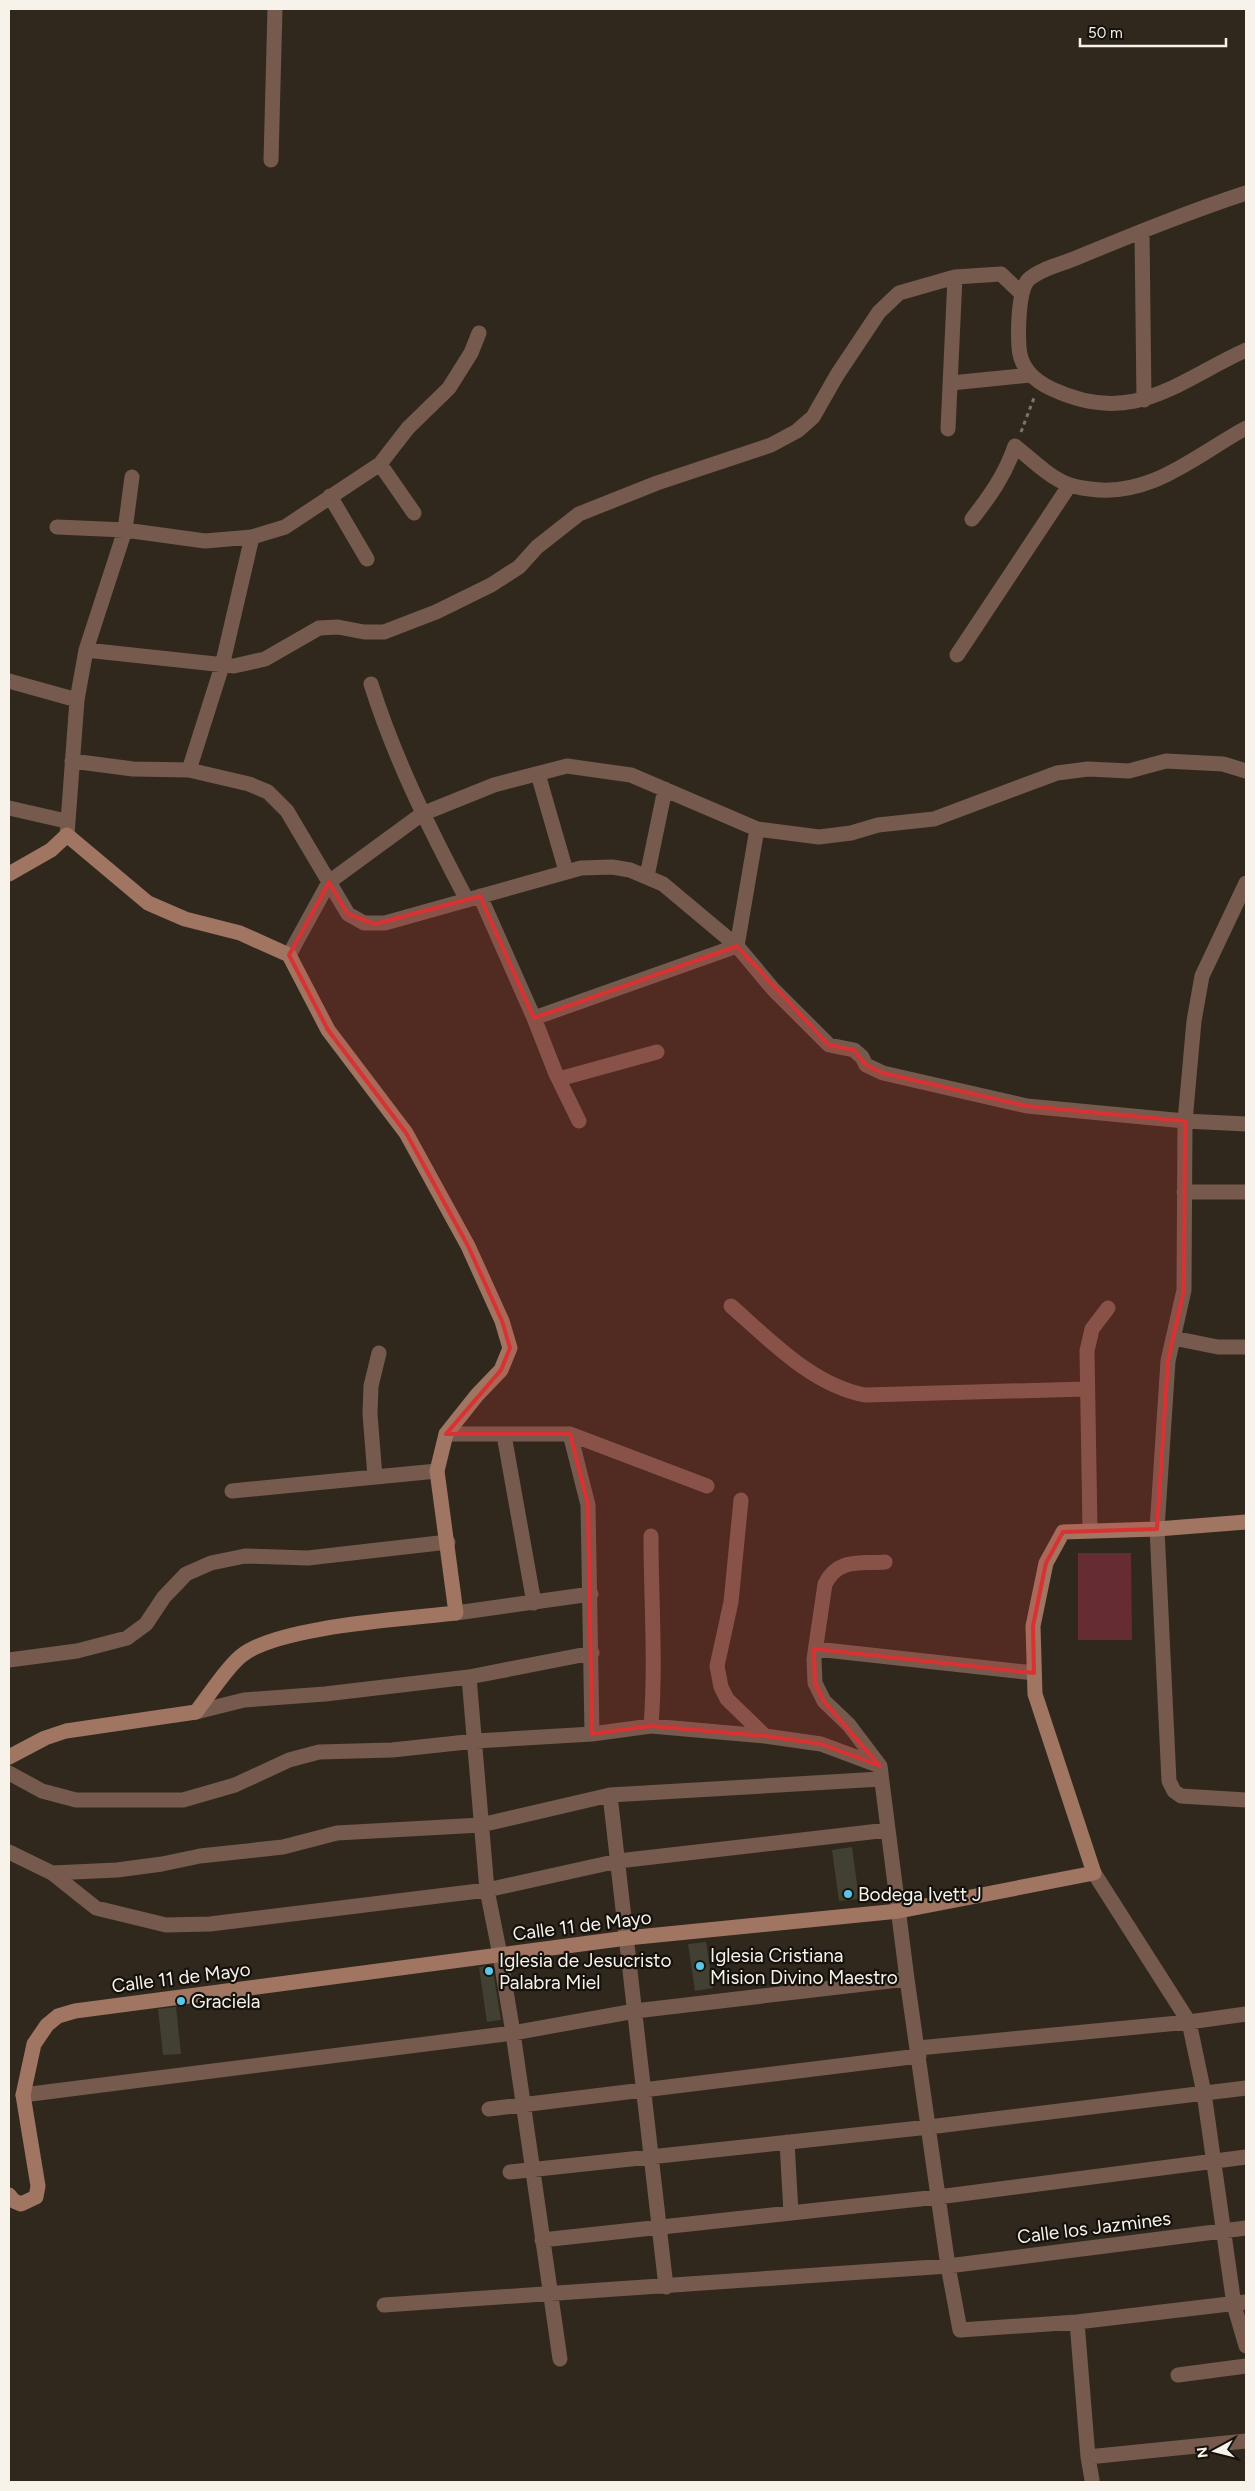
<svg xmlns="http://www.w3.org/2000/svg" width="1255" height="2491" viewBox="0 0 1255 2491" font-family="Figtree,sans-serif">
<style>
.green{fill:#652d33}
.building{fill:#414032}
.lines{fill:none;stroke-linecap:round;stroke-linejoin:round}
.path{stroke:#7b746a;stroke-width:3;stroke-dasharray:4 4;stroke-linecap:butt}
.street{stroke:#765a4e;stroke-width:15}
.secondary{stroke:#a07562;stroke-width:15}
.marked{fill:#d83232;fill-opacity:0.2;stroke:#d83232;stroke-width:4;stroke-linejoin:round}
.poi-dot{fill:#5bc7e7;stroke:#15110c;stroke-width:2}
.labels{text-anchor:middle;stroke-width:4.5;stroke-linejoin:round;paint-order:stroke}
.poi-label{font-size:19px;fill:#f7f2ea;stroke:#15110c;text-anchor:start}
.street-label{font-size:19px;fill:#f7f2ea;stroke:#15110c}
</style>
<rect width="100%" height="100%" fill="#30281d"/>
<path class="green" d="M1078,1553H1131L1132,1640H1078Z"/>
<path class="building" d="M852,1847L859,1899L839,1901L832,1850Z
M706,1942L713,1988L695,1991L688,1944Z
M492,1965L501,2020L487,2022L479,1967Z
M176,2007L181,2054L163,2055L158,2009Z"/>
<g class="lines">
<path class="path" d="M1021,432L1034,398"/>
<path class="street" d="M271,160L275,9
M1246,193C1188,212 1132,235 1076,258C1062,264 1039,269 1028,280C1018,292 1018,331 1019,347C1020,367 1034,381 1052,389C1133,427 1176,382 1246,350
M1142,231L1144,400
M951,383L1030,375
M948,429L955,277
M380,464L414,513
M330,496L367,559
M972,519C990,496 1005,475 1015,446C1031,459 1048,476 1067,484C1074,487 1082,488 1090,489C1151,498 1196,455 1246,428
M57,527L125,530L205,541L252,537L285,527L380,464L408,428L449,388L471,353L479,333
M86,650L234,666L265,659L319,628L338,627L364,632H384L436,612L491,585L519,567L537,547L579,514L657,483L771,445L797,431L813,417L837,375L879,312L899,293L955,277L1001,274L1021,293
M957,655L1069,486
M9,681L77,700
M371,684C395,760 430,830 467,900
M72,761L133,769L189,770L249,784L268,792L287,811L348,914L364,923H385L581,868L612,867L630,870L663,884L737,946L773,989L829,1045L854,1050L862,1057L866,1065L883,1073L1027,1106L1185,1121L1246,1124
M189,770L222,666L252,537
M538,774L566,871
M9,808L66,821
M67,835L77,700L86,650L125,530L132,477
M647,876L665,789
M1246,883L1202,976L1194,1021L1185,1121L1184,1290L1168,1361L1157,1529L1169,1781L1174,1791L1181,1796L1246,1800
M480,896L534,1018L556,1074L579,1121
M737,946L757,829
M289,955L329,882L422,814L494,785L567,766L631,775L757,829L819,837L851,833L878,825L934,819L1057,773L1088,769L1129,771L1166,761L1223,764L1246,771
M534,1018L737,946
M559,1079L657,1052
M1184,1192H1246
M731,1306C770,1340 812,1385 865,1395L1087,1389
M1173,1338L1218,1347H1246
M446,1434H570L707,1486
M570,1434L588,1505L592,1734
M504,1435L534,1603
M375,1477L370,1414L371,1386L379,1353
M232,1491L437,1471
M741,1500L731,1602L717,1666L721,1687L727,1699L765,1736
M1090,1530L1087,1351L1092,1329L1108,1308
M651,1536C651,1600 656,1663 651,1726
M885,1562C859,1564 838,1558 825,1584L814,1659L815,1683L824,1701L849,1725L880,1766L907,1979L948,2266L960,2330L1077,2322L1246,2302
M456,1613L591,1594
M816,1649L1034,1673
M9,1660L77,1651L127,1638L146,1624L164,1597L186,1574L211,1563L245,1556L308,1558L448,1542
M469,1677L487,1890L500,1955L513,2033L560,2359
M196,1712L244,1700L325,1694L469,1677L592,1653
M9,1773L42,1791L76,1800H183L235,1785L289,1760L319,1752L392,1750L476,1741L592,1734L651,1726L765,1736L821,1744L880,1766
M610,1795L666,2287
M9,1852L52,1873L96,1908L166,1925L210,1924L487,1890L618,1861L888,1830
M52,1873L117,1870L162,1864L200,1856L283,1847L337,1833L481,1825L610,1795L881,1779
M1094,1873L1189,2022L1204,2093L1234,2305L1246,2346
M918,2048L1189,2022L1246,2014
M23,2095L513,2033L635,2011L907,1979
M489,2109L919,2056
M787,2142L791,2213
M510,2172L929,2127L1246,2088
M542,2240L938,2197L1246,2157
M384,2305L948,2266L1246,2228
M1077,2322L1088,2457L1092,2480
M1178,2375L1246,2366
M1088,2457L1246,2441"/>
<path class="secondary" d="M9,874L51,850L67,835L148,903L185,919L240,933L289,955L328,1030L406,1133L468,1246L502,1321L510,1348L501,1370L477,1395L446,1434L437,1471L456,1613C406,1619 277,1626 241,1656C226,1668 208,1697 196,1712L66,1731L45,1738L9,1757
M9,2195L14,2201L21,2204L36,2197L38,2186L23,2095L34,2044L47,2025L58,2016L75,2011L627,1938L899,1911L1094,1873L1035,1694L1033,1626L1046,1563L1063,1532L1157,1529L1246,1522"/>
</g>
<path class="marked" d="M329,882L348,914L375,924L480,896L534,1018L737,946L829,1045L854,1050L866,1065L883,1073L1027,1106L1185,1121L1184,1290L1168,1361L1157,1529L1063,1532L1046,1563L1033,1626L1034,1673L814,1649L815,1683L824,1701L880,1766L821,1744L765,1736L651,1726L592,1734L588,1505L570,1434H446L501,1370L510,1348L502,1321L468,1246L406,1133L328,1030L289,955Z"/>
<g class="poi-dot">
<circle cx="848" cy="1894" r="5"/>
<circle cx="700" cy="1966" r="5"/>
<circle cx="489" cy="1971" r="5"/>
<circle cx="181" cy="2001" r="5"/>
</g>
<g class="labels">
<g class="poi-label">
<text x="858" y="1901">Bodega Ivett J</text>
<text x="710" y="1962">Iglesia Cristiana<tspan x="710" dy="22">Mision Divino Maestro</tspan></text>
<text x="499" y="1967">Iglesia de Jesucristo<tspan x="499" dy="22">Palabra Miel</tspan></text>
<text x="191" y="2008">Graciela</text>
</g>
<g class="street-label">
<text transform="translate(582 1925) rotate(-7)" y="7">Calle 11 de Mayo</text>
<text transform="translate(181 1977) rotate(-7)" y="7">Calle 11 de Mayo</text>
<text transform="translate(1094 2227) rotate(-7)" y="7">Calle los Jazmines</text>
</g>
</g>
<rect width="1255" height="2491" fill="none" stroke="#f7f2ea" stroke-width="20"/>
<g transform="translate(1215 2451) rotate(263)" stroke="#15110c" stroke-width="4" paint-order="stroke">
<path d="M0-4L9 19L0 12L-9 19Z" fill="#f7f2ea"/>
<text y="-8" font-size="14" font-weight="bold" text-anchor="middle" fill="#f7f2ea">N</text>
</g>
<path d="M1080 38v8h146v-8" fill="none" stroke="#f7f2ea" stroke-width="2.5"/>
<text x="1088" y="38" font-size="15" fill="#f7f2ea" stroke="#15110c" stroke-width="4" paint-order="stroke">50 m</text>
</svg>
